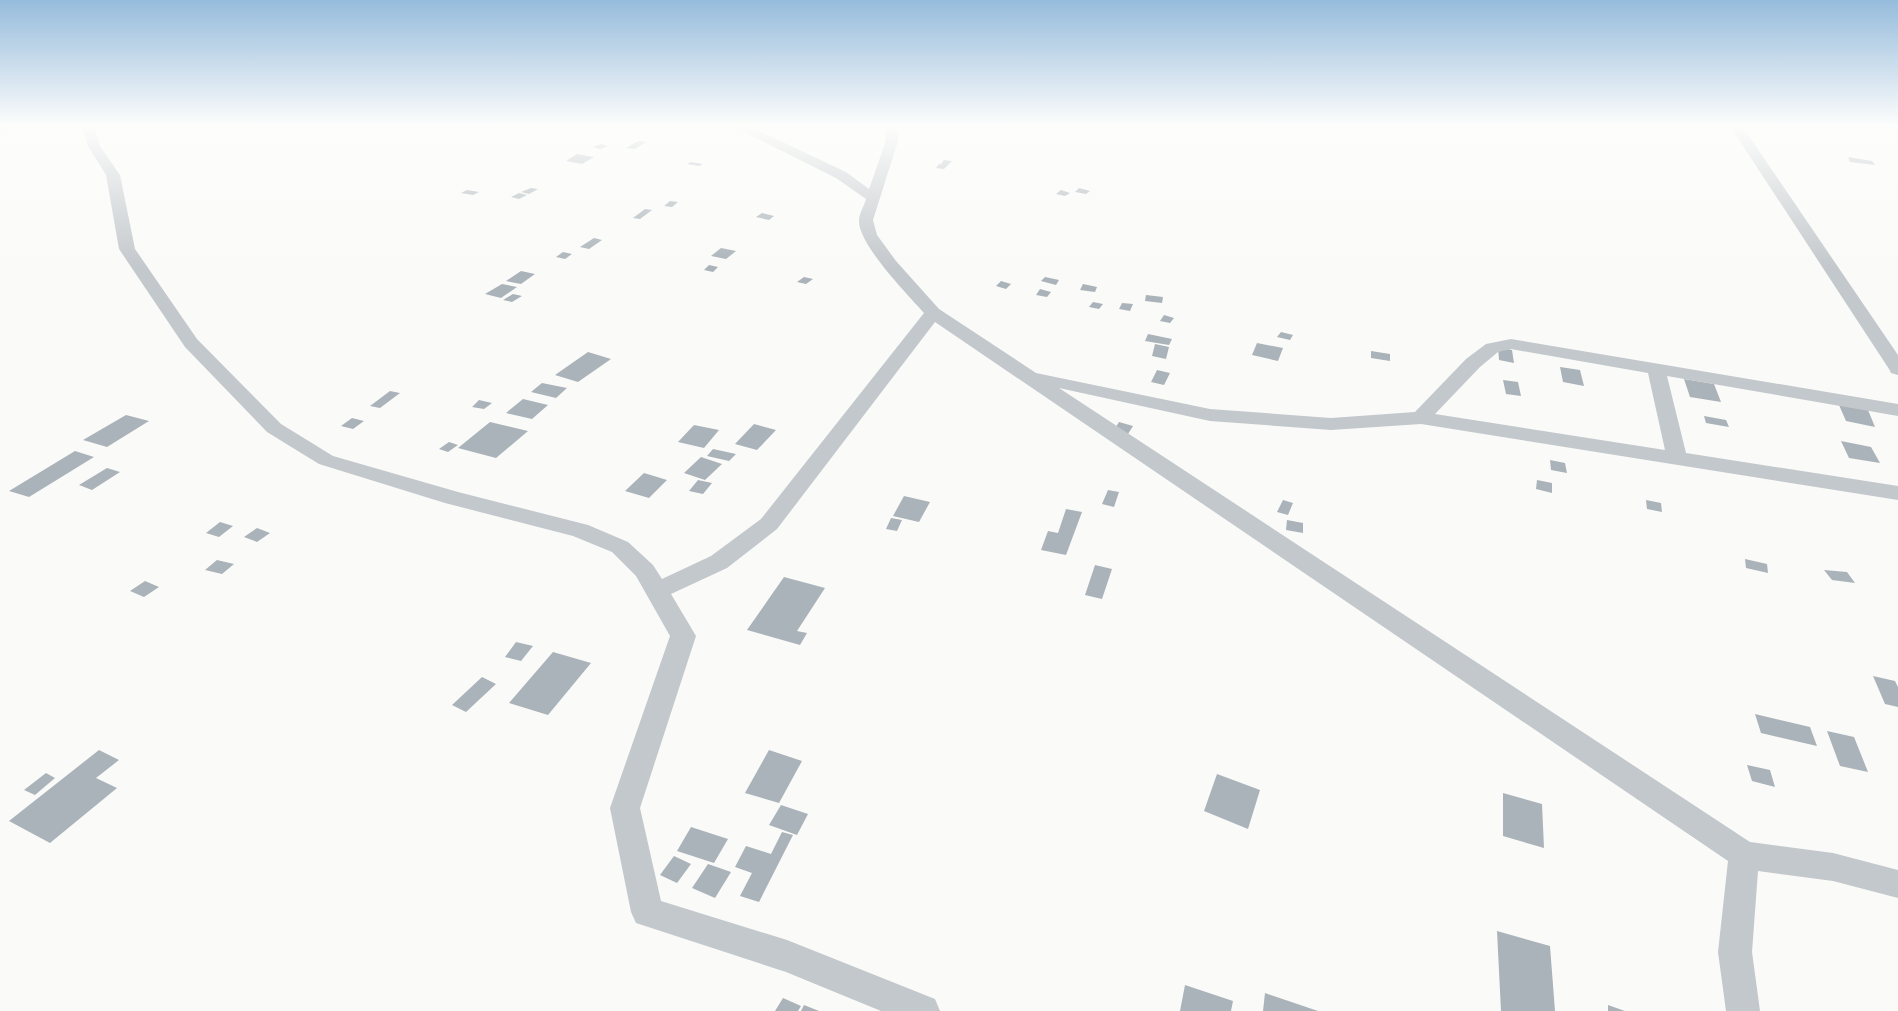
<svg xmlns="http://www.w3.org/2000/svg" width="1898" height="1011" viewBox="0 0 1898 1011" font-family="Roboto,sans-serif">
<style>
.building{fill:#aab3b9}
.lines{fill:none;stroke-linecap:round;stroke-linejoin:round}
.trunk-casing{stroke:#b4b9bd;stroke-width:2}
.minor{fill:#c3c8cc;fill-rule:evenodd}
.trunk{fill:#fff;fill-rule:evenodd}
</style>
<rect width="100%" height="100%" fill="#fafaf8"/>
<path class="building" d="M638,141L646,142L635,149L626,148Z
M601,144L608,146L600,149L593,147Z
M577,154L594,157L582,164L566,161Z
M1848,157L1872,161L1875,165L1850,162Z
M944,160L952,161L944,169L936,168L939,164L945,165L941,164Z
M691,162L703,164L699,166L687,164Z
M531,188L538,189L529,194L521,192Z
M1079,188L1090,191L1086,194L1075,192Z
M467,190L479,192L473,195L461,193Z
M1061,190L1070,193L1065,196L1056,194Z
M519,193L527,195L519,199L511,197Z
M670,201L678,202L672,207L664,206Z
M645,209L652,210L640,219L633,218Z
M762,213L774,216L769,220L756,217Z
M594,238L602,240L589,249L580,247Z
M721,248L736,251L726,259L711,256Z
M563,252L572,254L565,259L556,257Z
M709,265L718,267L713,272L704,270Z
M521,271L535,274L521,284L506,281Z
M804,277L813,279L806,284L797,282Z
M1045,277L1059,280L1056,285L1041,281Z
M1001,281L1011,284L1006,289L996,286Z
M502,284L517,287L501,298L485,294Z
M1083,284L1097,287L1095,292L1080,290Z
M1040,289L1051,292L1047,297L1036,295Z
M513,294L522,296L512,302L503,300Z
M1146,295L1163,297L1162,303L1145,301Z
M1093,302L1103,304L1099,309L1089,307Z
M1122,303L1133,304L1130,311L1119,309Z
M1164,315L1174,318L1170,323L1160,321Z
M1281,332L1293,335L1290,340L1277,337Z
M1148,334L1172,339L1169,345L1145,341Z
M1257,343L1283,348L1278,361L1252,355Z
M1155,344L1169,347L1166,359L1152,356Z
M1498,347L1512,350L1514,363L1499,360Z
M1371,351L1390,354V361L1371,358Z
M588,352L611,359L578,382L555,375Z
M1560,367L1580,370L1584,386L1563,382Z
M1157,370L1170,373L1164,385L1151,382Z
M1684,379L1714,384L1721,402L1690,397Z
M1503,380L1518,382L1521,396L1506,394Z
M542,383L567,388L556,398L531,392Z
M390,391L400,393L380,408L370,406Z
M523,399L548,405L532,419L506,413Z
M479,400L492,403L484,409L472,407Z
M1839,405L1868,410L1875,427L1846,421Z
M126,415L149,421L107,447L83,440Z
M1704,416L1726,420L1729,427L1706,423Z
M352,418L364,421L353,429L341,426Z
M490,422L528,431L496,458L458,448Z
M1119,422L1133,426L1128,434L1114,430Z
M754,424L776,430L757,450L735,444Z
M694,425L719,430L704,448L678,442Z
M1841,441L1871,447L1880,463L1849,458Z
M449,442L458,445L448,452L439,449Z
M713,449L736,454L729,461L707,456Z
M75,451L94,457L29,497L9,491Z
M701,457L722,464L705,480L684,473Z
M1550,460L1565,463L1567,473L1551,470Z
M107,468L120,472L92,490L79,485Z
M644,473L667,480L649,498L625,491Z
M698,480L712,483L703,494L689,491Z
M1537,480L1552,483V493L1536,489Z
M1108,490L1119,492L1114,507L1102,504Z
M904,496L930,502L919,522L893,516Z
M1283,500L1293,503L1288,515L1277,512Z
M1646,500L1661,503L1662,512L1647,509Z
M1066,509L1082,512L1066,555L1041,550L1048,531L1058,533Z
M891,518L902,520L897,531L886,529Z
M1287,520L1303,523V533L1286,530Z
M220,522L233,526L219,537L206,533Z
M257,528L270,533L257,542L244,537Z
M1745,559L1767,564L1768,573L1746,568Z
M217,560L234,564L222,574L205,570Z
M1095,565L1112,569L1102,599L1085,595Z
M1824,570L1847,572L1855,583L1832,580Z
M784,577L825,588L797,631L807,633L800,645L747,630Z
M145,581L159,587L144,597L130,591Z
M516,642L533,646L521,661L505,657Z
M553,652L591,663L548,715L509,703Z
M1873,676L1895,681L1898,687V707L1885,704Z
M482,677L496,684L466,712L452,705Z
M1755,714L1810,727L1817,746L1761,733Z
M1827,731L1854,737L1868,772L1840,766Z
M99,750L119,760L96,778L117,788L50,843L9,821Z
M769,750L802,761L779,803L745,793Z
M1747,765L1770,770L1775,787L1752,781Z
M46,773L55,778L35,795L24,790Z
M1217,774L1260,790L1248,829L1204,811Z
M1503,793L1542,804L1544,848L1503,836Z
M781,805L808,814L797,835L769,825Z
M691,827L728,839L714,863L677,851Z
M782,832L793,835L759,902L740,896L752,873L735,867L746,846L771,854Z
M674,856L691,864L677,883L660,875Z
M708,864L731,872L715,898L692,888Z
M1497,931L1550,946L1555,1011H1501Z
M1185,985L1233,1001L1231,1011H1180Z
M1265,993L1318,1011H1263Z
M783,998L801,1006L798,1011H775Z
M804,1005L819,1011H801Z
M1608,1005L1625,1011H1608Z"/>
<g class="lines">
<defs>
<path id="trunk" d="M0,126H7L4,130L0,131Z"/>
</defs>
<use href="#trunk" class="trunk-casing"/>
<path class="minor" d="M82,126H94L100,146L120,175L135,249L197,339L281,424L333,456L458,492L588,525L628,542L653,565L662,579L711,556L761,519L924,313C908,295 857,243 859,220C859,214 864,206 866,199L836,178L732,126H749L846,172L869,189L886,141L885,126H897L898,141L873,220L877,235L896,261L939,309L1036,373L1210,409L1331,418L1415,412L1466,359L1486,344L1511,339L1898,404V416L1667,376L1686,453L1898,486V500L1421,424L1331,430L1210,421L1059,388L1750,842L1833,853L1898,870V898L1833,881L1758,871L1752,952L1760,1011H1726L1718,952L1728,861L935,322L777,529L727,568L671,594L696,636L640,808L661,901L787,940L935,999L940,1011H881L786,972L636,923L631,912L610,808L670,636L636,576L612,552L573,536L445,503L319,464L267,432L185,347L119,249L106,175L88,146ZM1511,349L1648,373L1665,450L1435,414L1480,367L1498,352Z
M1730,126H1742L1898,355V375L1891,373L1889,369Z"/>
<use href="#trunk" class="trunk"/>
</g>
<linearGradient id="sky" x2="0" y2="1"><stop stop-color="#96bcdc"/><stop offset="0.47" stop-color="#fdfdfc"/><stop offset="1" stop-color="#fdfdfc" stop-opacity="0"/></linearGradient>
<rect width="1898" height="268" fill="url(#sky)"/>
</svg>
